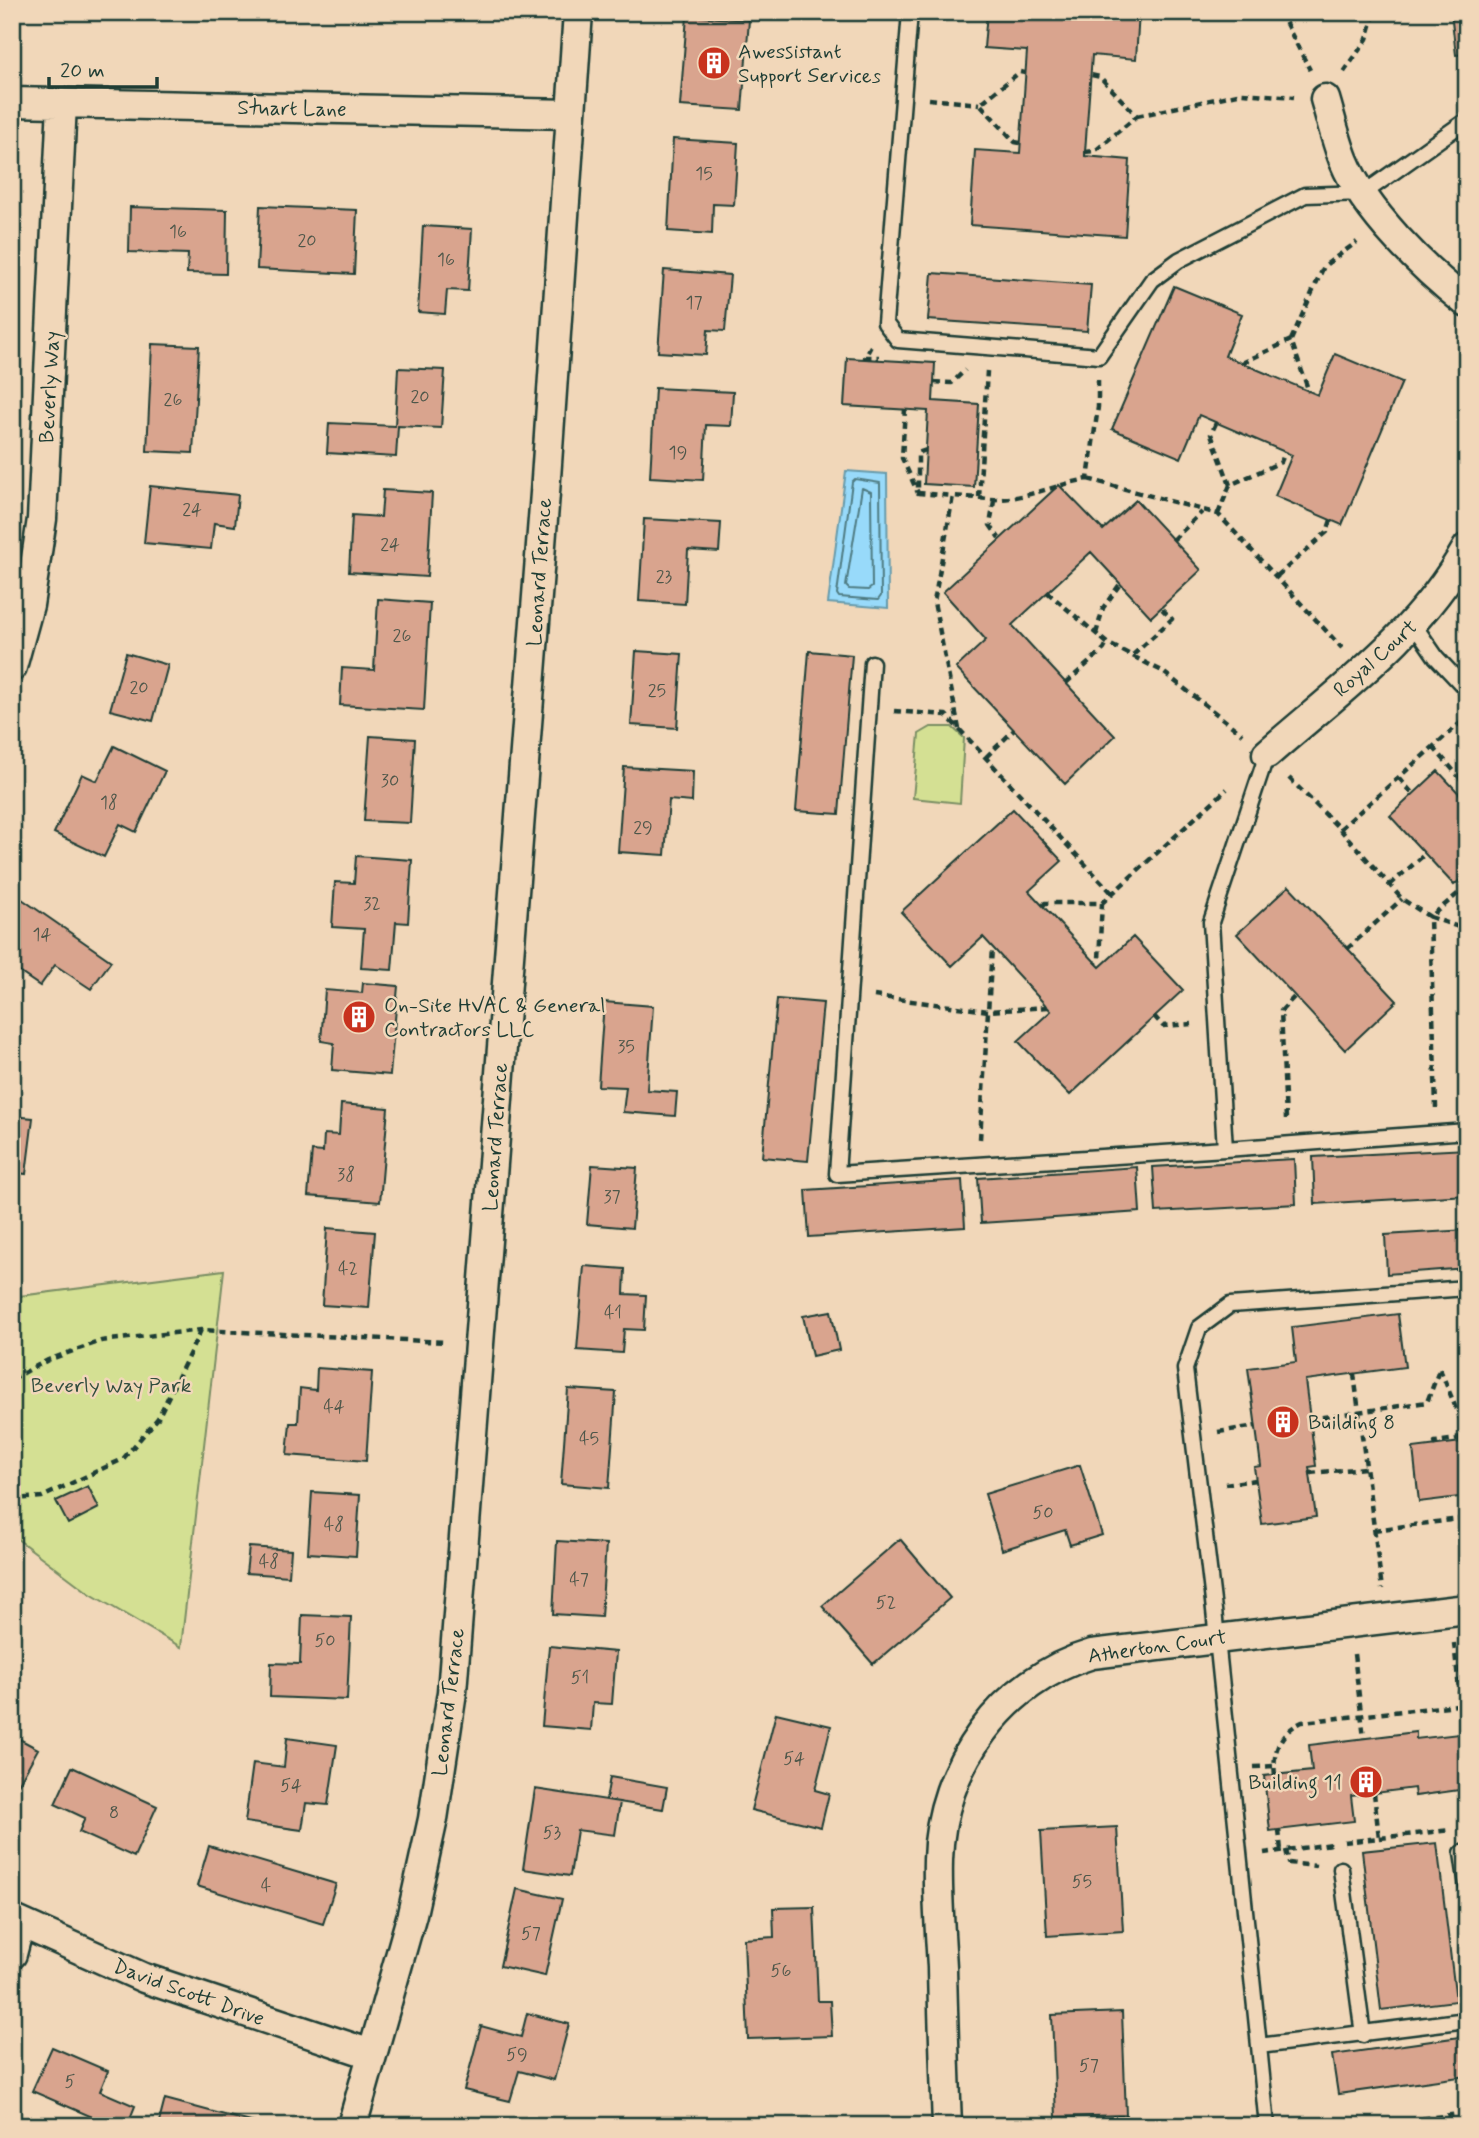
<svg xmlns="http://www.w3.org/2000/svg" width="1479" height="2138" viewBox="0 0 1479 2138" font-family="Mynerve,sans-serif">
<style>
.green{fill:#d4e093;stroke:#7a8e64;stroke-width:2}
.water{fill:#98dafa;stroke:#689bab;stroke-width:2}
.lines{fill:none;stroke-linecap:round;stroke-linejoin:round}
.shore{stroke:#4f7c83;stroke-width:2}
.building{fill:#d9a48e;stroke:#1f3d34;stroke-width:2}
.lane-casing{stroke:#1f3d34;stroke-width:19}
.street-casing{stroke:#1f3d34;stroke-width:33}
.path{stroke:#1f3d34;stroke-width:4.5;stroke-dasharray:7 5;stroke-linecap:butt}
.lane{stroke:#f1d7b9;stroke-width:14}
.street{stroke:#f1d7b9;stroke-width:28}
.labels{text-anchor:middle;stroke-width:5;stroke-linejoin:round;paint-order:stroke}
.number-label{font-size:18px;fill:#4e574a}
.poi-label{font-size:21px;fill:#1f3d34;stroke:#f1d7b9;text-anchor:start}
.street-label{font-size:21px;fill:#1f3d34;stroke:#f1d7b9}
.park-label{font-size:21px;fill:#314d3e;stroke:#f1d7b9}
</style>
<rect width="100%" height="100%" fill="#f1d7b9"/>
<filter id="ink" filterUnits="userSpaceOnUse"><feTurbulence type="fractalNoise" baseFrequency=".0143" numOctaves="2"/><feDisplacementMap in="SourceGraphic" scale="14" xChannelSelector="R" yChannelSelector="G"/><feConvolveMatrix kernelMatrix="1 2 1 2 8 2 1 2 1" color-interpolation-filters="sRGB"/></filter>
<g filter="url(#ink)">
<path class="green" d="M931,727H952L964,738L960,803L913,798L919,734Z
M224,1270L181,1647L89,1593L12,1535V1297Z"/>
<path class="water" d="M846,471L887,474L888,608L828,603Z"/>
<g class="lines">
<path class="shore" d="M855,479L880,483L881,596L878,600L839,597L837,594L852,482Z
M862,488L871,492L872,587L868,590L849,589L846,586Z"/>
</g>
<path class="building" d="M987,12H1139L1136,59L1092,55L1085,152V156L1130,160L1125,236L970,225L975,150L1020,153L1027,51L984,48Z
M1451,12H1467V54L1456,55Z
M687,16L749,20L742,110L680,106Z
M673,139L738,143L734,205L713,204L712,234L668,231Z
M260,206L357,210L354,274L257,269Z
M130,207L227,210L226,274L187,273L188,254L129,252Z
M423,226L472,229L468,291L447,290L445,314L418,312Z
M664,270L730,275L725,331L708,330L706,355L658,352Z
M932,273L1091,285L1087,331L928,320Z
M1174,286L1242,314L1225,356L1318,395L1335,354L1402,382L1342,525L1275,496L1292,455L1199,415L1181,458L1112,429Z
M152,344L199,346L193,453L147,451Z
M847,358L935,363L933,401L979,404L974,487L924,484L928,411L844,406Z
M398,368L445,370L441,428L398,426L396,457L327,453L329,423L395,426Z
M655,388L733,392L731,426L706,425L703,480L650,477Z
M1059,485L1103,530L1136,500L1201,570L1151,617L1091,552L1012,625L1115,736L1065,784L956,668L986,640L943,592Z
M150,486L238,495L235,526L214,523L211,549L144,543Z
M383,490L432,493L427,577L349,572L352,515L381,517Z
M644,519L721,523L719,552L688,550L685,604L639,601Z
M378,599L430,603L424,710L340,705L342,668L374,670Z
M636,651L682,654L677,728L631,725Z
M809,651L852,655L839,814L796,811Z
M126,653L168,665L153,721L110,710Z
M370,736L415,739L410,823L364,821Z
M114,746L165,771L136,832L120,824L104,857L54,833L82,774L97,781Z
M624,767L693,771L692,802L669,800L665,855L618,852Z
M1438,771L1467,802V874L1454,885L1390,816Z
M1013,809L1062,861L1029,891L1096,963L1100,967L1133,937L1183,990L1070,1095L1018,1041L1051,1011L983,937L952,966L901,912Z
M356,856L412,860L408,923L396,922L392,970L361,968L364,929L332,927L335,882L354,883Z
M1289,886L1397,1001L1345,1050L1237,934Z
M19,897L111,961L91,989L55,965L40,986L12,967V906Z
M363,983L398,986L390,1075L332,1070L334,1043L321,1041L325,990L362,993Z
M777,999L823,1003L808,1161L762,1157Z
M604,1002L653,1006L647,1090L677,1092L675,1116L623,1112L626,1087L598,1086Z
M341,1104L388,1108L380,1202L308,1196L312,1151L323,1152L324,1134L339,1135Z
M12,1116L33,1118L26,1174L12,1172Z
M1467,1149V1195L1315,1204L1313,1157Z
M1294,1159L1296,1204L1156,1212L1153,1167Z
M592,1165L637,1168L632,1228L587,1224Z
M1137,1167L1140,1212L981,1223L978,1178Z
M962,1180L965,1227L809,1237L806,1190Z
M327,1228L375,1232L369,1308L322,1305Z
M1467,1230V1268L1387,1274L1385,1235Z
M584,1266L625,1269L624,1294L646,1295L644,1330L624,1329L622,1353L577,1350Z
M831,1311L839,1350L812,1356L803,1316Z
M1398,1314L1405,1367L1305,1380L1316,1466L1309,1467L1316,1517L1262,1524L1254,1467L1261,1466L1248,1368L1296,1362L1292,1327Z
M317,1368L372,1372L366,1461L287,1455L290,1423H298L300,1388L316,1390Z
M568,1389L616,1392L609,1488L561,1484Z
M1461,1436H1467V1496L1419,1502L1413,1448L1461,1442Z
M1080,1465L1102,1535L1070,1545L1065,1530L1002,1550L985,1494Z
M88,1486L99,1508L68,1524L56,1501Z
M312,1492L360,1495L356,1556L308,1553Z
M900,1539L950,1598L873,1664L822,1606Z
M557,1541L606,1544L601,1617L553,1614Z
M249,1547L291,1550L289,1576L246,1573Z
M302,1615L351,1617L347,1700L270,1697L271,1663L300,1664Z
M549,1646L616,1652L612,1704L593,1703L591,1730L542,1726Z
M776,1713L831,1726L815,1790L829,1794L821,1827L751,1810Z
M1416,1732V1739L1467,1733V1789L1415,1796L1414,1788L1351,1796L1354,1821L1270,1831L1264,1776L1312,1771L1309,1745Z
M12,1735L38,1749L13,1794L12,1793Z
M287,1738L337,1745L328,1805L306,1803L302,1830L245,1822L253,1763L284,1767Z
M72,1767L157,1806L134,1857L79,1832L85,1818L55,1804Z
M610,1777L667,1787L663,1809L606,1800Z
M535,1789L620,1802L615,1835L577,1830L570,1876L523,1869Z
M1117,1827L1123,1931L1047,1936L1041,1831Z
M1437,1843L1456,2001L1381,2010L1362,1851Z
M209,1846L336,1884L323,1924L197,1886Z
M517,1889L562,1899L545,1976L500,1966Z
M814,1907L818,2001H830L832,2036L748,2039L744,1939L774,1937L773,1908Z
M1122,2012L1126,2115L1056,2117L1052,2015Z
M527,2013L569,2024L554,2080L519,2071L510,2101L464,2090L481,2026L521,2037Z
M1467,2036V2076L1338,2094L1332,2055Z
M52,2047L108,2071L100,2091L135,2106L127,2126H113L32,2091Z
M165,2099L266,2126H158Z"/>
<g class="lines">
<defs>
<path id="lane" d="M910,12L885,323L898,340L1099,356L1152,280L1179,260L1305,195L1364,193L1467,120
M1414,625L1436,657L1467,690
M872,663L837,1174L1225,1149L1211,922L1267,754
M1225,1149L1467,1131
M1467,1288L1230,1305L1199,1328L1185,1369L1214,1610L1259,2046L1467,2020
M1462,1853L1467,1886
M1341,1869L1363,2035
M1259,2046L1267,2126"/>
<path id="street" d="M1325,99C1331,119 1336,141 1344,161C1365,212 1424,269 1467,303
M12,102L571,114
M12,667L29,605L42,519L62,103
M1267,754C1341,689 1418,635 1467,548
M12,1919L144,1978L371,2054
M12,1954L20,1923
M352,2126L412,1914L433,1819L452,1692L545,493L578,12
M947,2126C945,2073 943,2020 942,1967C940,1931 937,1896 938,1860C940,1766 1003,1680 1092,1654L1467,1609"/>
</defs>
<use href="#lane" class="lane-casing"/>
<use href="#street" class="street-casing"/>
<path class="path" d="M1280,12L1310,70
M1344,72L1367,39L1375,12
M929,99L980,104
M1137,116L1242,93L1294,97
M1020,143L1015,142L980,104L1020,72L1025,73
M1085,152L1095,151L1137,116L1100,77L1091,75
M1291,340L1324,266L1357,242
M871,346L865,357H879
M1242,363L1291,340L1309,392
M934,382L952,383L965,370
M905,409L902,458L918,493
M1216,423L1211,434L1230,485L1281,462L1285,452
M926,450L918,453V493L953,496
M1088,479L1218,514L1342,648
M979,498C1016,504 1052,485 1088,479L1098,407V378
M994,501L990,525L999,538
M1218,514L1230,485
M1173,540L1202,512
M1277,576L1327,532L1331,520
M1047,592L1107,643L1162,671L1242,734
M1096,634L1103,608L1120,584
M1133,655L1172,619L1161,608
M1066,683L1104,649L1107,643
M894,711L946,715L1112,893
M959,729L934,602L953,496L979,498L987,371
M1433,747L1467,786
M986,757L1014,730
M1289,778L1340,829L1402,899L1430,917L1436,1108
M1399,778L1413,794
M1340,829L1467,717
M1464,876L1467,880
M1390,885L1425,854
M1467,886L1430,917L1467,930
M1102,903L1227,789
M1043,906L1045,903H1102L1099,959L1096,963
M1347,949L1402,899
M874,996L988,1011L1048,1007
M1154,1016L1163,1026L1192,1024
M1286,1119L1281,1011L1295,996
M980,1139L992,948
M1440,1369L1462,1423L1463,1436
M1354,1374L1382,1589
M12,1379L48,1360L101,1341L201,1330L446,1342
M1310,1419L1427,1402L1440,1368
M1218,1432L1256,1426
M1436,1446L1435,1442L1458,1439V1432L1463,1431
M1310,1473L1366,1468
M1225,1484L1256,1480
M12,1499L42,1497L123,1459L158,1418L201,1330
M1374,1530L1467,1518
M1454,1643L1464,1734
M1354,1654L1364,1738
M1254,1767L1274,1766
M1275,1775C1272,1752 1280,1732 1302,1722L1467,1704
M1374,1793L1379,1838
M1279,1830L1281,1851
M1344,1842L1450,1830
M1286,1850L1289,1863L1316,1866
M1264,1853L1332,1844
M1462,2113L1465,2126
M1363,2126L1467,2113"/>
<use href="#lane" class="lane"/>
<use href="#street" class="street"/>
</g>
</g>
<defs>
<symbol id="building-disc" viewBox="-11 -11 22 22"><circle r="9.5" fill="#c8321e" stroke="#f1d7b9"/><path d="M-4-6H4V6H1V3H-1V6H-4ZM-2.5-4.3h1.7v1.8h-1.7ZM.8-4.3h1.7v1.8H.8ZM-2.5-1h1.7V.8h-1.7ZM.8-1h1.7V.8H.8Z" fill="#fff"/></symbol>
</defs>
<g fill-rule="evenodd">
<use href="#building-disc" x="695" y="44" width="38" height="38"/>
<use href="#building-disc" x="340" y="998" width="38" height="38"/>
<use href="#building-disc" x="1264" y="1403" width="38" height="38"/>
<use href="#building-disc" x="1347" y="1763" width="38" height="38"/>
</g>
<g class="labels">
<g class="number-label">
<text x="704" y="179">15</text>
<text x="178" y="237">16</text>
<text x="307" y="246">20</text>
<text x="446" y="265">16</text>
<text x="694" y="308">17</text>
<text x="420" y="402">20</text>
<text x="173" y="405">26</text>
<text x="678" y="458">19</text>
<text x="192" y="515">24</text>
<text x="390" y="550">24</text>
<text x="664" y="582">23</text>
<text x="402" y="641">26</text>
<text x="139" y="693">20</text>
<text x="657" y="696">25</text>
<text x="390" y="786">30</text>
<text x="109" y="808">18</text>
<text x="643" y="833">29</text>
<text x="372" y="909">32</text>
<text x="42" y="940">14</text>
<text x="626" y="1052">35</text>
<text x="346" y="1180">38</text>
<text x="612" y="1202">37</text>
<text x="348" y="1274">42</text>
<text x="613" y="1318">41</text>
<text x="334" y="1412">44</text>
<text x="589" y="1444">45</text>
<text x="1043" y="1518">50</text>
<text x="334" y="1530">48</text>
<text x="269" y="1567">48</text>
<text x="579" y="1585">47</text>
<text x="886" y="1608">52</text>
<text x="325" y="1646">50</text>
<text x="580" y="1683">51</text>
<text x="794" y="1764">54</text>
<text x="291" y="1791">54</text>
<text x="114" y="1818">8</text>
<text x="552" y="1838">53</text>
<text x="1082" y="1887">55</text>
<text x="266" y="1891">4</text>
<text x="531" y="1939">57</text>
<text x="781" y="1976">56</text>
<text x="517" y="2060">59</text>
<text x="1089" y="2071">57</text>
<text x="70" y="2087">5</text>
</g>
<g class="poi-label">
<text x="738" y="58">Awessistant<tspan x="738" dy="24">Support Services</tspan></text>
<text x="384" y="1012">On-Site HVAC &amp; General<tspan x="384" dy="24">Contractors LLC</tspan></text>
<text x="1308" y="1429">Building 8</text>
<text x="1342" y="1789" text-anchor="end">Building 11</text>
</g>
<g class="street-label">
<text transform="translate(292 108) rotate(1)" y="7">Stuart Lane</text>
<text transform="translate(49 387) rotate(-87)" y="7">Beverly Way</text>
<text transform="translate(539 572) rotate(-86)" y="7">Leonard Terrace</text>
<text transform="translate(1375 658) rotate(-42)" y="7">Royal Court</text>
<text transform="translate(495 1137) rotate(-86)" y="7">Leonard Terrace</text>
<text transform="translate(1157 1646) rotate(-8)" y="7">Atherton Court</text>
<text transform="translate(448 1702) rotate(-83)" y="7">Leonard Terrace</text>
<text transform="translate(189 1992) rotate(20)" y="7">David Scott Drive</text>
</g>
<g class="park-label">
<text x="111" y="1392">Beverly Way Park</text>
</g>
</g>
<rect width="1479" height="2138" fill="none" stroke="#f1d7b9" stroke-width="42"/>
<rect x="21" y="21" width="1437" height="2096" fill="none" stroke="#1f3d34" stroke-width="2.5" filter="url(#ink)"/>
<path d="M49 77v10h108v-10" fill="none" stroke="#1f3d34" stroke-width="3.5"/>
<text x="60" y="77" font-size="21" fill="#1f3d34" stroke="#f1d7b9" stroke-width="5" paint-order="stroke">20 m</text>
</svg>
